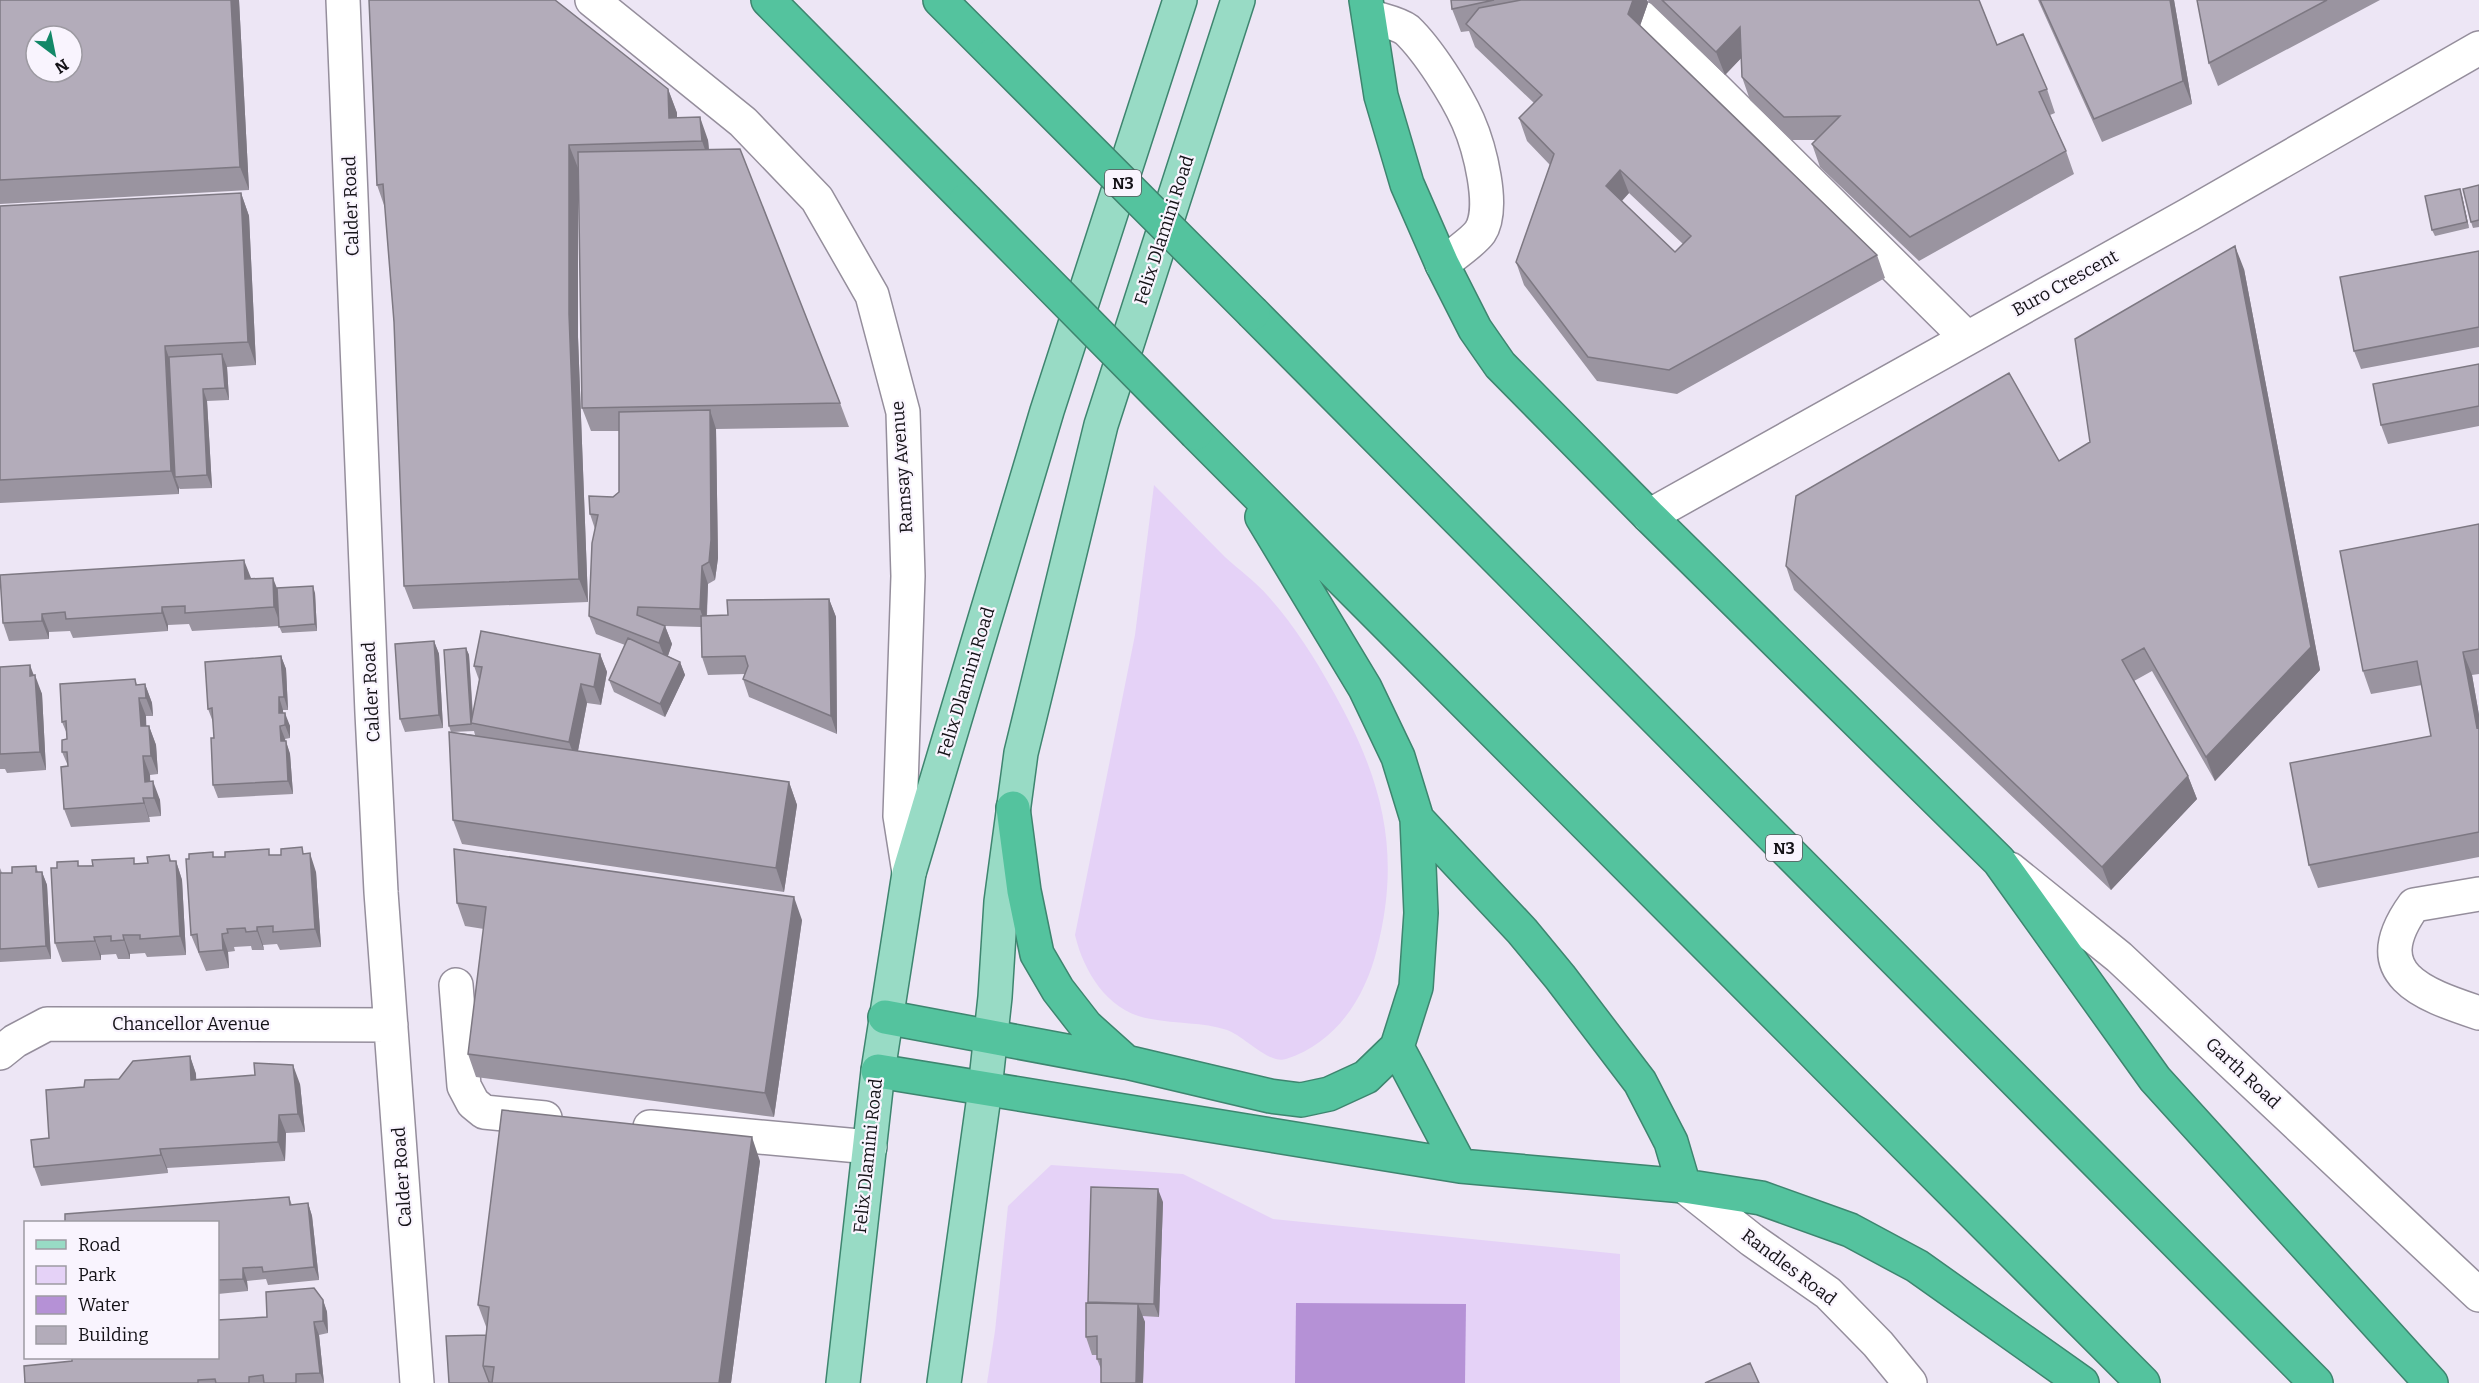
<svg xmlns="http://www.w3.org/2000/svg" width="2479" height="1383" viewBox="0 0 2479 1383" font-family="Bitter,serif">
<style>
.park{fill:#e5d2f7}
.water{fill:#b591d6}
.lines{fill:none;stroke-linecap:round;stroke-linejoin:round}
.minor-casing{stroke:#958e9c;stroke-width:36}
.major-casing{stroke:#3e856f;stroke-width:36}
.highway-casing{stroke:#3e856f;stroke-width:36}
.minor{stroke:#fff;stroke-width:33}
.major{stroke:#98dbc5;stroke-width:33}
.highway{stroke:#54c39e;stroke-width:33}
.highway-bridge-casing{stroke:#3e856f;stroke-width:36;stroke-linecap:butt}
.highway-bridge{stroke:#54c39e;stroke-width:33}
.wall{fill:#9a94a0;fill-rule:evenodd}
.shaded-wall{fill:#7d7882}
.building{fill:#b3acba;stroke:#7d7882;stroke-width:1.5;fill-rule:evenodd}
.labels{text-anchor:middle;stroke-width:4.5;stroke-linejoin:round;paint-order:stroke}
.shield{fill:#f9f4fe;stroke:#59565c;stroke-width:1.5}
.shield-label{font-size:16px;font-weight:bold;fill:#141217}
.street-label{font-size:18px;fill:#141217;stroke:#f9f4fe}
</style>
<rect width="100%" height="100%" fill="#ede6f5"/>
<path class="park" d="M1154,485C1178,509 1201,533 1225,557C1239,570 1255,581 1268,596C1293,624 1315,658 1333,691C1382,778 1402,851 1377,949C1365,998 1336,1043 1286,1059C1270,1065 1244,1036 1227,1030C1203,1022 1176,1024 1151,1019C1109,1013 1084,973 1075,935L1135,635Z
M1051,1165L1183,1174L1273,1219L1620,1254V1383H987L995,1331L1008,1206Z"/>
<path class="water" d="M1296,1303L1466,1304L1465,1383H1295Z"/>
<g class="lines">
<defs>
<path id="minor" d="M343,0L372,713L381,892L417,1383
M592,0L743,122L817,199L872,295L903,412L908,576L900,816L909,873
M1369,16C1380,20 1398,23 1407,30C1428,50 1456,94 1468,121C1479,146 1496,208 1480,232C1473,242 1452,256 1442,264
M1603,35L1611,27L1645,19L1967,338
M1649,516L2190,214L2479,48
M2010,869L2119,957L2479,1295
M2479,894L2414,905C2364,974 2422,994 2479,1013
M456,985L464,1086L473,1103L484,1112L545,1118
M0,1053L15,1041L47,1024L391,1025
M650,1127L870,1147
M1684,1186L1752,1240L1828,1293L1878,1344L1910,1383"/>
<path id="major" d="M843,1383L878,1071L909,873L1047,411L1180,0
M944,1383L985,1089L995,997L1001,902L1021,753L1101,425L1238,0"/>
<path id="highway" d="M768,0L966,200
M940,0L994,54
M1366,0L1381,96L1407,184L1442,264L1475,329L1500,365L1649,516L1999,861L2155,1079L2431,1383
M1253,313L2316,1383
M1196,433L2143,1383
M1262,517L1365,688L1398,757L1417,819L1421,913L1416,987L1397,1047L1460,1166
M1013,808L1024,891L1037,954L1058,990L1086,1026L1126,1062L1270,1096L1301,1100L1329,1094L1366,1077L1397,1047
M1417,819L1522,931L1560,977L1640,1082L1671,1142L1684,1186
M885,1017L1125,1062
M878,1071L1460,1166L1684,1186L1761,1198L1850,1230L1917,1266L2082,1383"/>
</defs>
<use href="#minor" class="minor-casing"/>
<use href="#major" class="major-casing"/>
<use href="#highway" class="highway-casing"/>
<use href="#minor" class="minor"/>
<use href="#major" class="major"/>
<use href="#highway" class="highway"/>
<defs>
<path id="highway-bridge" d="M994,54L1253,313
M966,200L1196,433"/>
</defs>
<use href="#highway-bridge" class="highway-bridge-casing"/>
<use href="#highway-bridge" class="highway-bridge"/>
</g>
<path class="wall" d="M0,0H239L249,190L0,204Z
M1451,0H1647L1648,3L1640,26L1877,255L1885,278L1677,394L1597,381L1524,285L1516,262L1550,165L1527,141L1519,118L1534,103L1475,47L1469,31L1461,32L1452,9ZM1629,193L1683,244L1675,252L1622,201Z
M1648,0H1979L1997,45L2047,89L2055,113L2050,115L2066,151L2074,174L1919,261L1820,167L1812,144L1816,140H1792L1750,100L1742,77L1741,58L1725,75L1649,2Z
M2038,0H2174L2192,104L2102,142Z
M2197,0H2380L2218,86L2209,63Z
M668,89L677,113V118L708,140L709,149L840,403L849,427L716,429L718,558L715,580L708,584L707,616L728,615L829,599L836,617L837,734L749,697L743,679L745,674L708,675L702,657L701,627L665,626L672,644L668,656L680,662L685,675L665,717L614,692L609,680L625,645L596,634L589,616L595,529L590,514L619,492V431H591L582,408L579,168H578V337L588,602L413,609L404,586L394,322L385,208L377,185Z
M2479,185V227L2473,228L2471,222Z
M241,193L249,216L256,365L227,367L229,400L207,401L212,488L180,489L179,488V494L0,503V206Z
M2462,196L2469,228L2435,236L2432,230Z
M2479,251V347L2361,369L2354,351Z
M2244,269L2320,670L2215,781L2152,671L2134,681L2188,776L2197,799L2111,890L1794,590L1786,566L2059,461L2090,442Z
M2479,364V426L2388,444L2381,425Z
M2479,524V674L2472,675L2479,715V857L2318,888L2309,865L2431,736L2422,685L2371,694L2363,671Z
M0,575L251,579L278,590L315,593L317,631L282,633L279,626L192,631L189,624L168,625V631L73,638L70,631L49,632V639L9,641L3,623Z
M434,641L439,654L443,728L405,732L400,719Z
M466,648L469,655L473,714L479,680L474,666L600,654L607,672L601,705L587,703L578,751L789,782L797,805L784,892L462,844L453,820L451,732L449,726ZM474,731L475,735L452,732Z
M281,656L286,669L288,710H283V713L290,726V738L285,739L290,754L293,794L218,798L213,785L214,738L213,722L208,709Z
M0,667L33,675L42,694L46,770L7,773L5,769H0Z
M135,679L137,685L145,684L152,703L153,716H146V726H149L156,745L158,774L150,775V782L160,800L161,816L149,817L150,822L71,827L64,809L68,766L62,752L67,739V734L62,722Z
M169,855L171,861H176L182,880L186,955L147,957L145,953L130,954V959H118L116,954L101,955V960L62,962L55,943L80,866L148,863Z
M271,855L316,872L321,947L280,950L277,944L263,945L264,950H252L251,946L234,947L235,951L228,952L229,968L206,971L191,935L215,857Z
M36,866L38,872H42L47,885L51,959L0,962V868L2,873H12Z
M457,903L802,920L774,1117L476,1077L468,1054L484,929L465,926Z
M190,1056L196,1074V1079L300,1084L305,1132L286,1133L285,1161L167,1168L168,1173L41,1186L34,1167L49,1138L84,1087L119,1079Z
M760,1161L731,1383H449L486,1335L487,1329L478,1305Z
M289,1197L292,1205L308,1203L312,1216L319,1280L268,1285L266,1279L247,1281L248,1291L218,1294V1222Z
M1163,1202L1159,1317L1142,1316L1145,1322L1143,1383H1101V1369L1097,1359V1355H1092L1086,1337L1088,1302Z
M323,1300L327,1312L328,1333L319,1335L324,1383H25L72,1361L267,1317Z"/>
<path class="shaded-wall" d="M231,0H239L249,190L240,167Z
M1633,0H1647L1648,3L1636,37L1628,14Z
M2170,0H2174L2192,104L2183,81Z
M1740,27L1749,50L1725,75L1716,52Z
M668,89L677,113V142L669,118Z
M700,117L708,140L710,164L702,141Z
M569,145L578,168V337L588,602L579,579L569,314Z
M1620,170L1629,193L1614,209L1606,186Z
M2460,189L2462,196L2469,228L2467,222Z
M241,193L249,216L256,365L248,342Z
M2235,246L2244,269L2320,670L2215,781L2206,757Z
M165,346L173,370L175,477L179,488V494L171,471Z
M222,354L227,367L229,400L225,388Z
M203,389L207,401L212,488L207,475Z
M710,410L716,429L718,558L715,580L709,562Z
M244,560L251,578L245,579Z
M702,566L708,584L706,627L700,609Z
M273,578L280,596L281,626L274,607Z
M313,586L315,593L317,631L315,624Z
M829,599L836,617L837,734L831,716Z
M162,607L168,625V631L162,613Z
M42,614L49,632V639L42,621Z
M665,626L672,644L666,661L659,643Z
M434,641L439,654L443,728L439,715Z
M466,648L469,655L473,724L471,723Z
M2463,652L2472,675L2479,715V733L2477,728Z
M600,654L607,672L601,705L594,687Z
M281,656L286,669L288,710L284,697Z
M680,662L685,675L665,717L660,704Z
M30,665L36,681L35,675L42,694L46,770L40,752L30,676Z
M145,684L152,703L153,716L146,698Z
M581,684L587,703L576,761L569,742Z
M279,697L283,710L284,726L279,713Z
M139,698L146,716L147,745L141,726Z
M285,713L290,726V738L285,725Z
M149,726L156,745L158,774L151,756Z
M280,726L285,739L286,754L281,741Z
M286,741L290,754L293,794L288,781Z
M143,756L150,775L151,798L145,782Z
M2188,776L2197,799L2111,890L2102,867Z
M153,781L160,800L161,816L154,798Z
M789,782L797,805L784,892L776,868Z
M143,798L149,817L150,822L144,803Z
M310,853L316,872L321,947L315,929Z
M176,861L182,880L186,955L180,936Z
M42,872L47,885L51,959L46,946Z
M794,897L802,920L774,1117L765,1093Z
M257,927L263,945L264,950L257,931Z
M222,934L228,952L229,968L223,950Z
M123,935L130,954V959L124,940Z
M94,937L101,955V960L95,941Z
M190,1056L196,1074L197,1098L191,1080Z
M293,1065L300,1084L305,1132L298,1114Z
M279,1115L286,1133L285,1161L278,1142Z
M752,1137L760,1161L731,1383H719Z
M160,1149L167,1168L168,1173L161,1155Z
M1158,1189L1163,1202L1159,1317L1154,1304Z
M308,1203L312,1216L319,1280L314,1267Z
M243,1268L247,1281L248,1291L243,1279Z
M323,1300L327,1312L328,1333L323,1321Z
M1138,1304L1145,1322L1143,1383H1136Z
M314,1322L319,1335L324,1383L320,1373Z"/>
<path class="building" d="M0,0H231L240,167L0,180ZM36,36H72V72H36Z
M369,0H555L668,89L669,118L700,117L702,141L569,145V314L579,579L404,586L394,322L383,184L377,185Z
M1451,0H1494L1452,9Z
M1521,0H1633L1628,14L1877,255L1669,370L1588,357L1516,262L1554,154L1519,118L1542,95L1466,24L1479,8ZM1620,170L1691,236L1675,252L1606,186Z
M1662,0H1979L1997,45L2023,34L2047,89L2039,92L2066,151L1910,237L1812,144L1840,116L1784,117L1742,77L1740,27L1716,52Z
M2040,0H2170L2183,81L2094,119Z
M2197,0H2327L2209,63Z
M740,149L840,403L582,408L578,152Z
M2479,185V220L2471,222L2463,189Z
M2460,189L2467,222L2432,230L2425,196Z
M241,193L248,342L165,346L171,471L0,480V206Z
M2235,246L2311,647L2206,757L2144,648L2122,660L2188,776L2102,867L1786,566L1796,496L2009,373L2059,461L2090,442L2075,339Z
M2479,251V327L2354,351L2340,277Z
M222,354L225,388L203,389L207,475L175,477L169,357Z
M2479,364V406L2381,425L2373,384Z
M710,410L711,540L709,562L702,566L700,609L638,607L637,615L665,626L659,643L589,616L592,543L598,515L590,514L589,496L613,497L619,492V412Z
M2479,524V649L2463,652L2477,728L2479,727V832L2309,865L2290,763L2431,736L2417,661L2363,671L2340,551Z
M244,560L245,579L273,578L274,607L185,613V606L162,607V613L66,619L65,612L42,614V621L3,623L0,575Z
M313,586L315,624L279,627L277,588Z
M829,599L831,716L743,679L748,666L745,656L702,657L701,616L728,615L727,600Z
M481,631L600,654L594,687L581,684L569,742L471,723L482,667L474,666Z
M628,638L680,662L660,704L609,680Z
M434,641L439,715L400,719L395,644Z
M466,648L471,724L449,726L444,650Z
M281,656L284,697H279V713H285V725L280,726L281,741H286L288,781L213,785L211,738H214L212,708L208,709L205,662Z
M30,665V676L35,675L40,752L0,754V667Z
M135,679L136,685L145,684L146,698H139L141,726H149L151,756H143L145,782L153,781L154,798H143L144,803L64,809L61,767L68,766L67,752H62V740L67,739L66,721L62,722L60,684Z
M449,732L789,782L776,868L453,820Z
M302,847L303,854L310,853L315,929L273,932V926L257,927V931L246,932L245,928L227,929L228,933L222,934L223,950L199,952L197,934L191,935L186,859H189V854L213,852V857H225V852L269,849V855H281V849Z
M454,849L794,897L765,1093L468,1054L486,907L457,903Z
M169,855L170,861H176L180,936L140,939V935H123L124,940L111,941V936L94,937L95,941L55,943L51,868H57V862L78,861V866H93L92,860L134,858V864L148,863L147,857Z
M36,866V872H42L46,946L0,949V873H12V867Z
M190,1056L191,1080L255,1075L254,1063L293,1065L298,1114L279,1115L278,1142L160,1149L161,1155L34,1167L31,1140L49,1138L46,1090L84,1087L85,1080L119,1079L133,1061Z
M502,1110L752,1137L719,1383H492L494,1367L483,1366L489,1307L478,1305Z
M1091,1187L1158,1189L1154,1304L1088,1302Z
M289,1197L290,1205L308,1203L314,1267L263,1272L262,1267L243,1268V1279L218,1280V1222H65V1214Z
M314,1288L323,1300V1321L314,1322L320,1373L296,1374V1383H264L263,1375L249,1377V1383H216L215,1379L198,1380V1383H25L24,1366L72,1361V1358H218V1320L267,1317L266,1292Z
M1086,1303L1138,1304L1136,1383H1101V1359H1097V1336L1086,1337Z
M486,1335L483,1366L489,1382L492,1383H449L446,1336Z
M1750,1363L1759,1383H1705Z"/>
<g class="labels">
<g class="shield">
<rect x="1105" y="170" width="36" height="26" rx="4.5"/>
<rect x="1766" y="835" width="36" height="26" rx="4.5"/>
</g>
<g class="shield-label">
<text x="1123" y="189">N3</text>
<text x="1784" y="854">N3</text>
</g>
<g class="street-label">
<text transform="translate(351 206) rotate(-92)" y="6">Calder Road</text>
<text transform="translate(1164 230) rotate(-72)" y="6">Felix Dlamini Road</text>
<text transform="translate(2065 283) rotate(-29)" y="6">Buro Crescent</text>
<text transform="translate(902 467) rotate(-94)" y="6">Ramsay Avenue</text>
<text transform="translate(966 682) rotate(-73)" y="6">Felix Dlamini Road</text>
<text transform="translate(371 692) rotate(-93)" y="6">Calder Road</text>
<text x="191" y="1030">Chancellor Avenue</text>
<text transform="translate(2243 1073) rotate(43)" y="6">Garth Road</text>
<text transform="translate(868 1156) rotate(-84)" y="6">Felix Dlamini Road</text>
<text transform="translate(402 1177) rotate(-94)" y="6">Calder Road</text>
<text transform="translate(1789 1267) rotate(37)" y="6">Randles Road</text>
</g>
</g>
<rect x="24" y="1221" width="195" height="138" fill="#f9f4fe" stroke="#9d9aa2" stroke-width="1.5"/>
<rect x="36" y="1240" width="30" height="9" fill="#98dbc5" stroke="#9d9aa2" stroke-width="1.5"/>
<text x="78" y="1251" font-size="18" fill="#141217">Road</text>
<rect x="36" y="1266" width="30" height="18" fill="#e5d2f7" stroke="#9d9aa2" stroke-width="1.5"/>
<text x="78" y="1281" font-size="18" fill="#141217">Park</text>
<rect x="36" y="1296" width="30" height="18" fill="#b591d6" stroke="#9d9aa2" stroke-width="1.5"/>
<text x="78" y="1311" font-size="18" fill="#141217">Water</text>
<rect x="36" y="1326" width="30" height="18" fill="#b3acba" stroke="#9d9aa2" stroke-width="1.5"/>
<text x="78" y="1341" font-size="18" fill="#141217">Building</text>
<g transform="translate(54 54) rotate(148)"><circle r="28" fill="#f9f4fe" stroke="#9d9aa2" stroke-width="1.5"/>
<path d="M0-4.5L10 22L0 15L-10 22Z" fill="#138868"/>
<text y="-9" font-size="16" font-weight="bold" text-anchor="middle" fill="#141217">N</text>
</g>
</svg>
